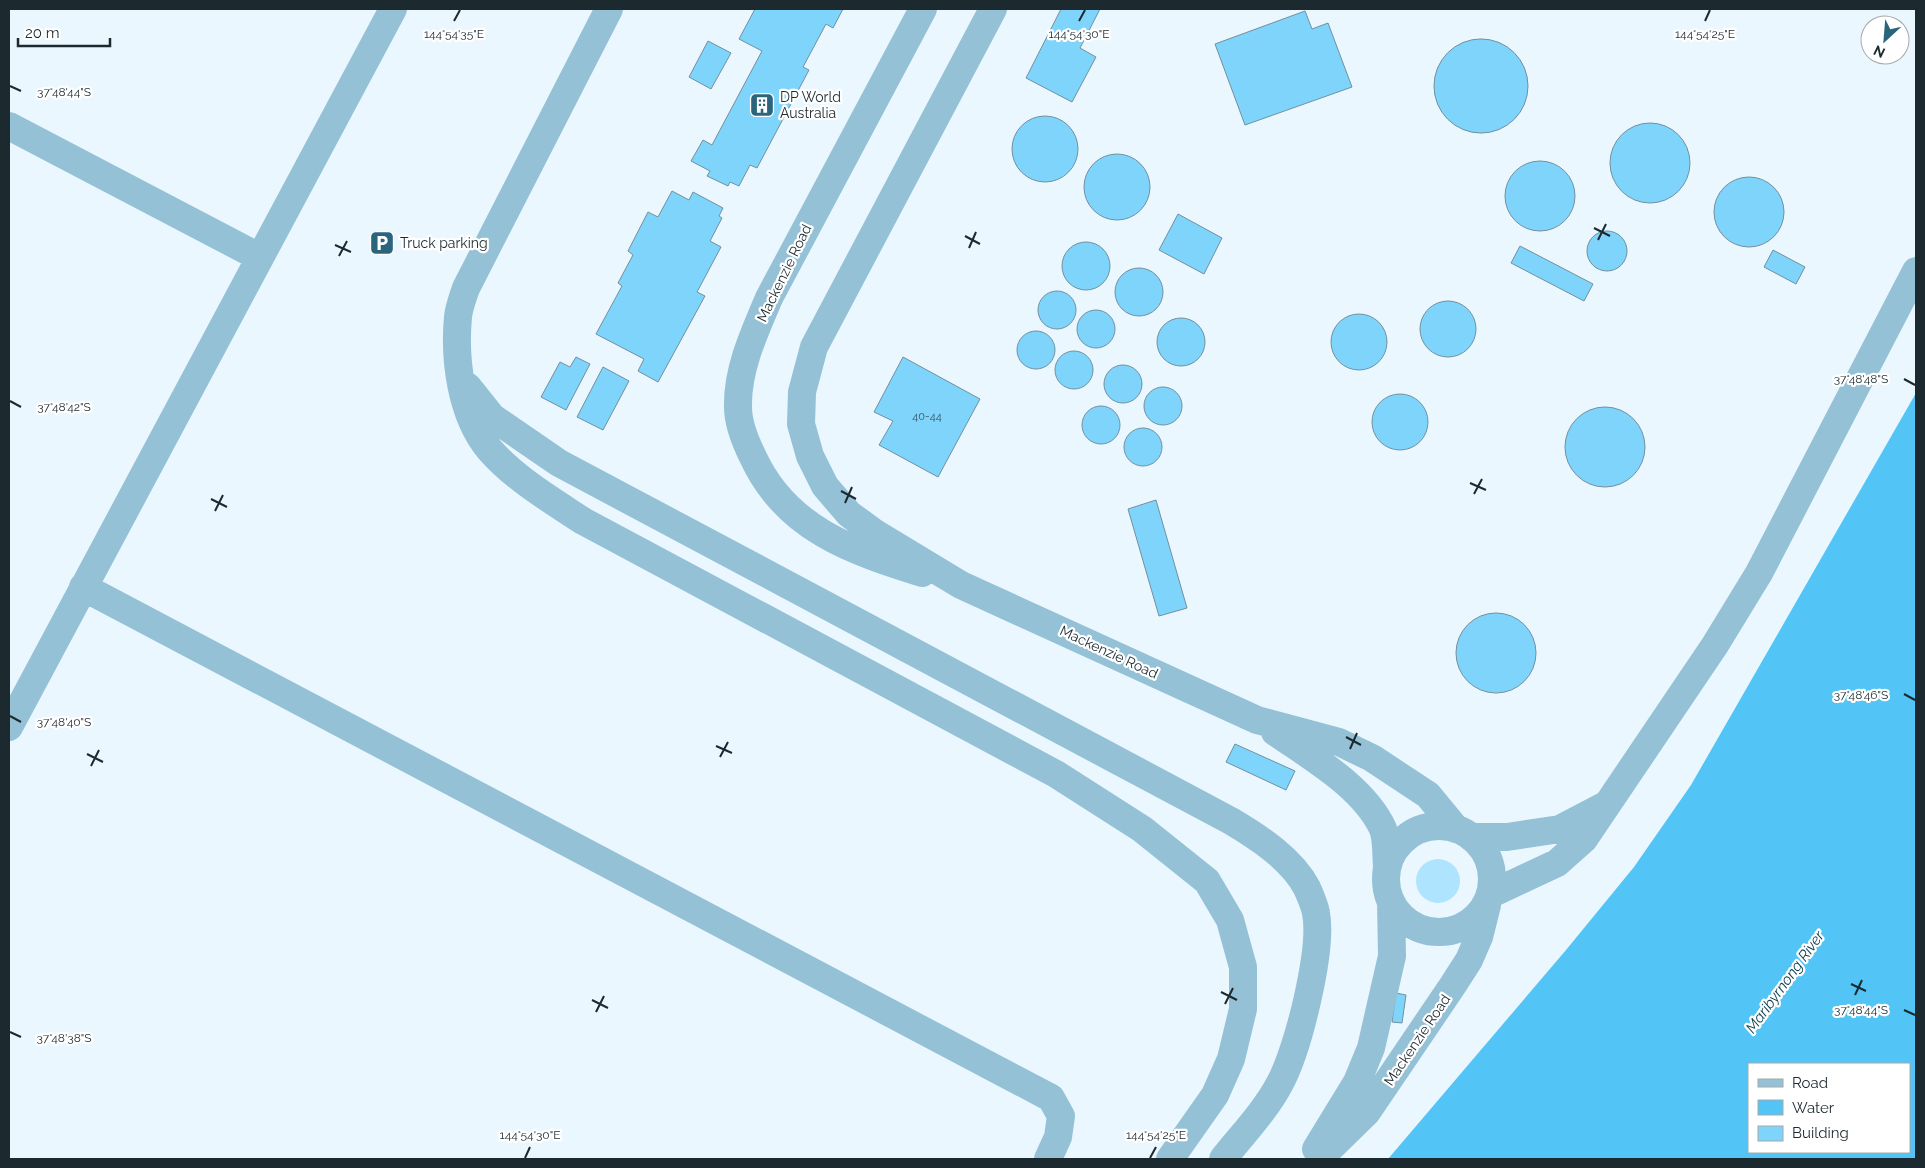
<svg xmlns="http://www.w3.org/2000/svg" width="1925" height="1168" viewBox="0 0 1925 1168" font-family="Raleway,sans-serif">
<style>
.green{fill:#afe4ff}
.water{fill:#52c5f6;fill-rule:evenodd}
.building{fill:#7fd4fb;stroke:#71909f}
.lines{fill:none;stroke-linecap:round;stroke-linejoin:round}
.minor{stroke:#95c1d7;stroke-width:28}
.ticks{fill:none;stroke:#1c292f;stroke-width:2}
.labels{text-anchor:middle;stroke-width:4.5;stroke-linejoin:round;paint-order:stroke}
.number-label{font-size:11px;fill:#355462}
.poi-label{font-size:14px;fill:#1c292f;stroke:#fff;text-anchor:start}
.street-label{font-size:14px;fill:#1c292f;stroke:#fff}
.water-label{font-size:15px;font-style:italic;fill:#0e4054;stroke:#fff}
.ticks-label{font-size:12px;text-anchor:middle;fill:#1c292f;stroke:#fff;stroke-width:4.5;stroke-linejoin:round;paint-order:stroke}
</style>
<rect width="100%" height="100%" fill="#eaf7fe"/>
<path class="green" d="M1416 881a22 22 0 1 1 44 0a22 22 0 1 1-44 0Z"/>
<path class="water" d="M1916,393V1159H1388L1566,950L1634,867L1691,785ZM1749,1064H1909V1152H1749Z"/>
<path class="building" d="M755,9H843L833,28L826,24L803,67L809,70L757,168L750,165L739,186L730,182L728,186L707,176L710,171L691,161L703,140L712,145L762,51L739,39Z
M1061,9H1100L1080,48L1096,57L1072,102L1026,78Z
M1305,11L1312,29L1328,23L1352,87L1245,125L1215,44Z
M1434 86a47 47 0 1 1 94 0a47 47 0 1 1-94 0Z
M708,41L731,53L711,89L689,77Z
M1012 149a33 33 0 1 1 66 0a33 33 0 1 1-66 0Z
M1610 163a40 40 0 1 1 80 0a40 40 0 1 1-80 0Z
M1084 187a33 33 0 1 1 66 0a33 33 0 1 1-66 0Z
M1505 196a35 35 0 1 1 70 0a35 35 0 1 1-70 0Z
M1714 212a35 35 0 1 1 70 0a35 35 0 1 1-70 0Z
M672,191L689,200L693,192L723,208L719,216L722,218L710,241L721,247L697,292L705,296L658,382L638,371L644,359L596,334L622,286L618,283L633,255L628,251L648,212L658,217Z
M1178,214L1222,238L1204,274L1159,250Z
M1587 251a20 20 0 1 1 40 0a20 20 0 1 1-40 0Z
M1062 266a24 24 0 1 1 48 0a24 24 0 1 1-48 0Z
M1520,246L1593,284L1584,301L1511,263Z
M1773,250L1805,267L1796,284L1764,267Z
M1115 292a24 24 0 1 1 48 0a24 24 0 1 1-48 0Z
M1038 310a19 19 0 1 1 38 0a19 19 0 1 1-38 0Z
M1420 329a28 28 0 1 1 56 0a28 28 0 1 1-56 0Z
M1077 329a19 19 0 1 1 38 0a19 19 0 1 1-38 0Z
M1331 342a28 28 0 1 1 56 0a28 28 0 1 1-56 0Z
M1157 342a24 24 0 1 1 48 0a24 24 0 1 1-48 0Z
M1017 350a19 19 0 1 1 38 0a19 19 0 1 1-38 0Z
M1055 370a19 19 0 1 1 38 0a19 19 0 1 1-38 0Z
M576,357L590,364L566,410L541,397L560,362L570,367Z
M903,357L980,399L938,477L879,445L893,421L874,412Z
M1104 384a19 19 0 1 1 38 0a19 19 0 1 1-38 0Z
M603,367L629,381L603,430L577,417Z
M1144 406a19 19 0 1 1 38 0a19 19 0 1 1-38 0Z
M1372 422a28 28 0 1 1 56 0a28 28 0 1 1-56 0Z
M1082 425a19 19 0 1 1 38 0a19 19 0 1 1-38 0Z
M1565 447a40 40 0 1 1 80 0a40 40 0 1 1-80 0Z
M1124 447a19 19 0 1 1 38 0a19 19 0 1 1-38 0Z
M1156,500L1187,608L1159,616L1128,509Z
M1456 653a40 40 0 1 1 80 0a40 40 0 1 1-80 0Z
M1235,744L1295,771L1286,790L1226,762Z
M1396,993L1406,995L1402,1023L1392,1022Z"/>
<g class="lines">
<path class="minor" d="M609,9L466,288C463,297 459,307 458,317C454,360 461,415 489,449C514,478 551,500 583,521L1056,774L1142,829L1207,881L1230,920L1243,967V1009L1231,1059L1215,1095L1170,1159
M993,9L814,347L802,392L801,424L810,456L825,486L849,514L875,533L961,585L1257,720L1339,742L1372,758L1428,795L1456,829
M9,126L259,257
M468,387L492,417L559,463L1231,821C1258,837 1292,859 1307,888C1310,895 1315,906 1316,913C1323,950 1298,1050 1280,1083C1266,1110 1242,1135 1223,1159
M922,573C852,551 786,529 753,457C745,441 738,424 738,407C737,369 755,331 769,298L923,9
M83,587L1051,1098L1061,1116L1058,1137L1048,1159
M9,727L393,9
M1275,732C1311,757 1364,787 1383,829C1387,839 1386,855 1387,867
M1386 879a53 53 0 1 1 106 0a53 53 0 1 1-106 0Z
M1472,837H1507L1560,829L1604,806
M1491,894L1557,863L1584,839L1715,645L1759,573L1916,271
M1316,1149L1357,1082L1371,1048L1392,956L1391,901
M1319,1159L1367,1112L1453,985L1469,960L1479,937L1487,905"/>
</g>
<path class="ticks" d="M454,21L460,10M1079,21L1085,10M1705,21L1710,10M10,86L21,91M1594,228L1610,236M965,236L980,244M1598,240L1606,224M335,245L351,252M969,248L976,232M339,256L347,241M1904,379L1915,385M10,401L21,407M1470,483L1486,490M841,491L856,499M1474,494L1482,479M211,499L227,507M845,503L852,487M215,511L223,495M1904,694L1915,700M10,716L21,722M1346,737L1361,745M716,746L732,753M1350,749L1357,733M87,754L103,762M720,757L728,742M91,766L99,750M1851,984L1866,991M1221,992L1237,1000M1855,995L1862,980M592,1000L608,1008M1225,1004L1233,988M1904,1010L1915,1015M596,1012L604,996M10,1032L21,1037M525,1158L530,1147M1150,1158L1156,1147"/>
<defs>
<symbol id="building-square" viewBox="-11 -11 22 22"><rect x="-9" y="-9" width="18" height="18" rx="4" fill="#2a647d" stroke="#fff"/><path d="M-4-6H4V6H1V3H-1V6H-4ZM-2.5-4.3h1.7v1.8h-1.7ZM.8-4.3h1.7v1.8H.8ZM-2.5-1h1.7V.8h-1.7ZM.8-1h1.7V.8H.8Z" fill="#fff"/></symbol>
<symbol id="parking-square" viewBox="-11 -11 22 22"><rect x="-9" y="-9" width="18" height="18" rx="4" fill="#2a647d" stroke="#fff"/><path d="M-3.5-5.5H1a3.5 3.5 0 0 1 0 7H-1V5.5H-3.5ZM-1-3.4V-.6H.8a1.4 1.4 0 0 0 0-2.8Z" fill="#fff"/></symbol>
</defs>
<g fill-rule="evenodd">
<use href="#building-square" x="748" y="91" width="28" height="28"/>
<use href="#parking-square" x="368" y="229" width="28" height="28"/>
</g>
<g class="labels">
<g class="number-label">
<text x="927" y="420">40-44</text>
</g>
<g class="poi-label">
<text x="780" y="102">DP World<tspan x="780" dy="16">Australia</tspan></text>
<text x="400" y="248">Truck parking</text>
</g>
<g class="street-label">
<text transform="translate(784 273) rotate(-64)" y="5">Mackenzie Road</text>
<text transform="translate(1109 652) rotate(25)" y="5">Mackenzie Road</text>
<text transform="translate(1417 1040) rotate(-56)" y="5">Mackenzie Road</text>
</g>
<g class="water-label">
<text transform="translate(1785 982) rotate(-54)" y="5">Maribyrnong River</text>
</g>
</g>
<g class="ticks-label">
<text x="454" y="38">144°54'35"E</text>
<text x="1079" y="38">144°54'30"E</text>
<text x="1705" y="38">144°54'25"E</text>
<text x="64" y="96">37°48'44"S</text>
<text x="1861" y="383">37°48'48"S</text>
<text x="64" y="411">37°48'42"S</text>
<text x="1861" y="699">37°48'46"S</text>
<text x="64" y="726">37°48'40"S</text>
<text x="1861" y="1014">37°48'44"S</text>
<text x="64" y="1042">37°48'38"S</text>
<text x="530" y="1139">144°54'30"E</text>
<text x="1156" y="1139">144°54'25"E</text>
</g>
<rect width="1925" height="1168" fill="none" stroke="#1c292f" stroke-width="20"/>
<rect x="1748" y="1063" width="162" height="90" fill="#ffffff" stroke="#a4a9ac"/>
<rect x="1758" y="1079" width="25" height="8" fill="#95c1d7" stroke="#a4a9ac"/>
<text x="1792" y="1088" font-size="15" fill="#1c292f">Road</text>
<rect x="1758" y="1100" width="25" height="15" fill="#52c5f6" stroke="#a4a9ac"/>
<text x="1792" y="1113" font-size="15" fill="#1c292f">Water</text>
<rect x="1758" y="1126" width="25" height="15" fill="#7fd4fb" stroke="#a4a9ac"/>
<text x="1792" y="1138" font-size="15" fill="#1c292f">Building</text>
<g transform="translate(1885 40) rotate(206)"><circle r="24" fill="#ffffff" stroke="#a4a9ac"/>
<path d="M0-4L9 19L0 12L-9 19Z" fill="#2a647d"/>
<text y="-8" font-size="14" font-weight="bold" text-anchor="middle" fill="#1c292f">N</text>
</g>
<path d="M18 38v8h92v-8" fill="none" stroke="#1c292f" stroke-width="2.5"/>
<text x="25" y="38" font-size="15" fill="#1c292f" stroke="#ffffff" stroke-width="4" paint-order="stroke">20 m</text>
</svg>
